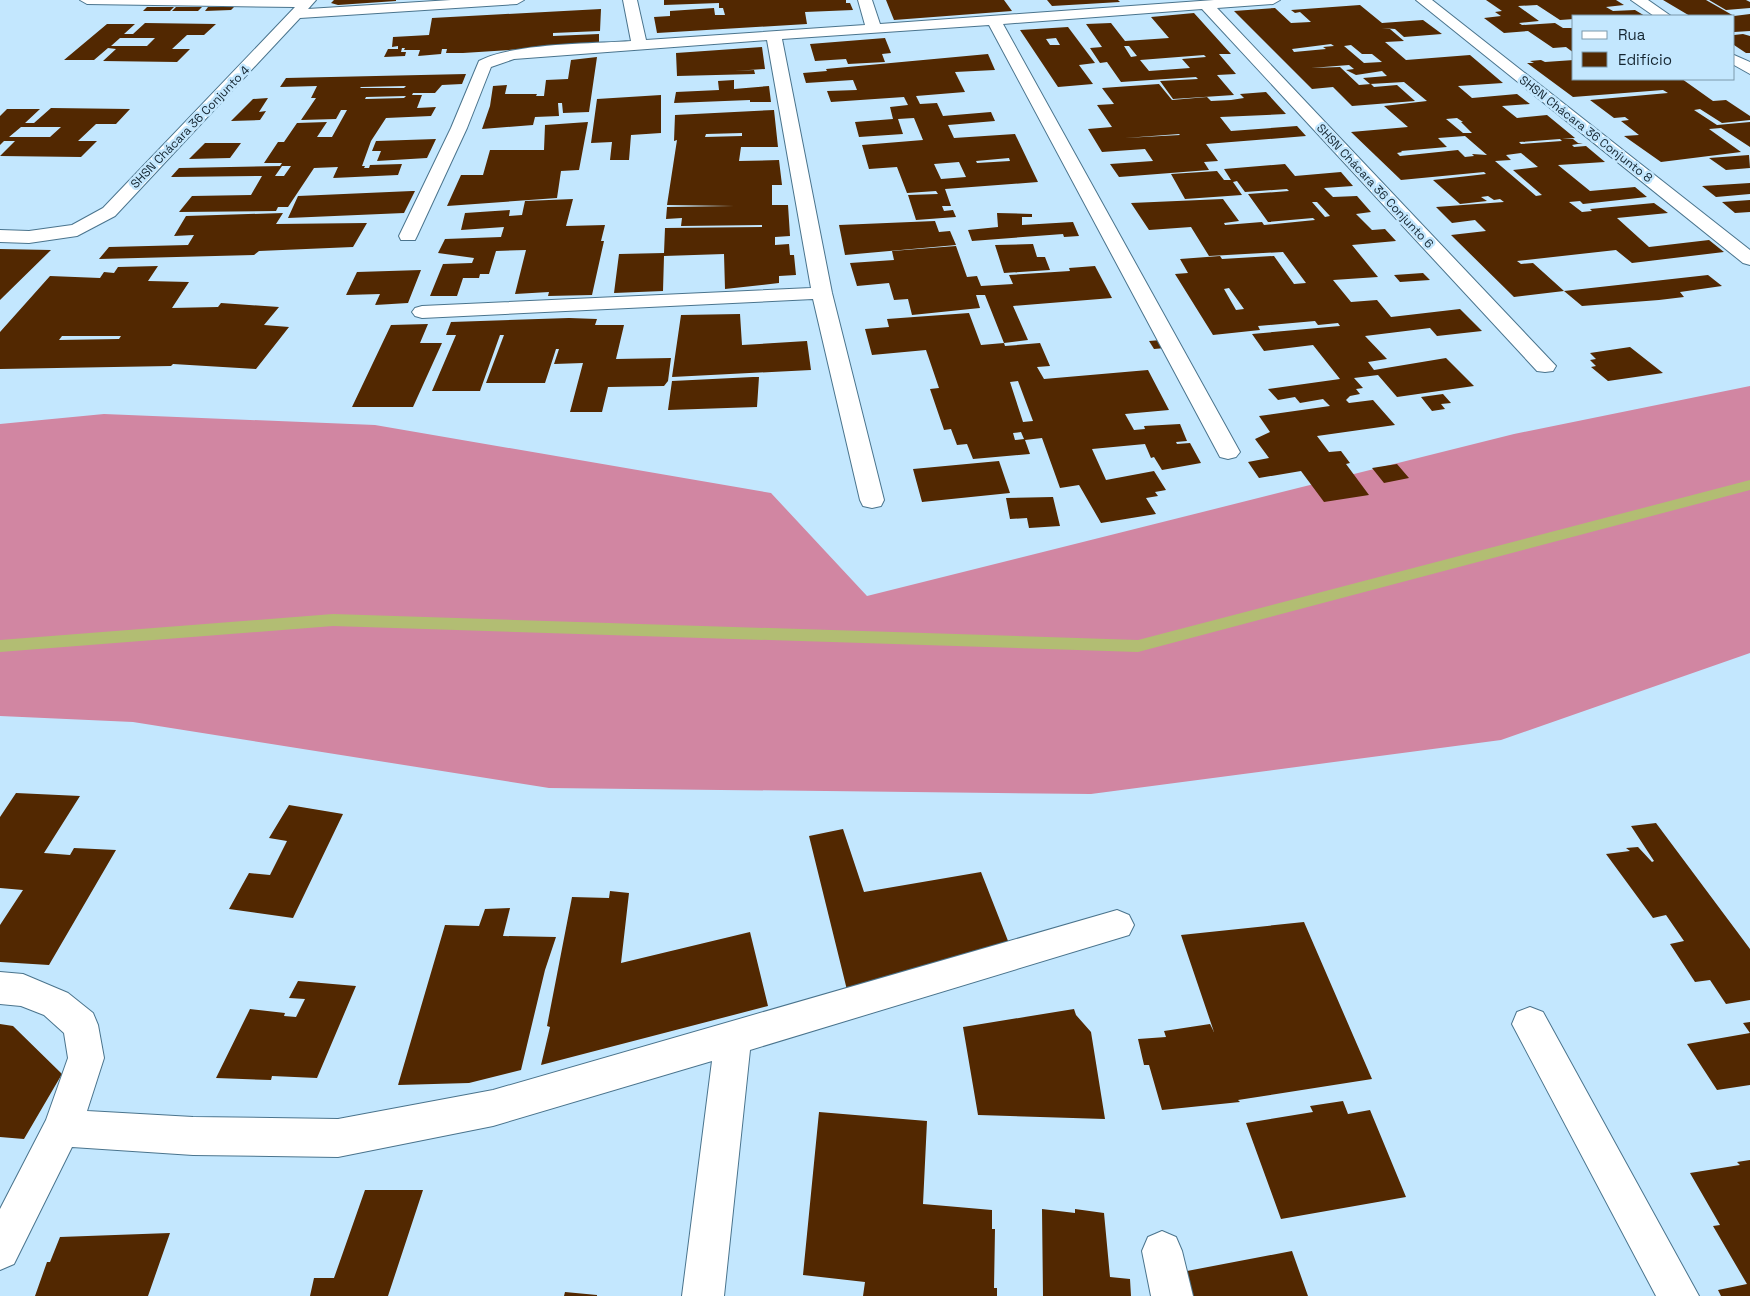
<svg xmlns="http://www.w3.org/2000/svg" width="1750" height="1296" viewBox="0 0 1750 1296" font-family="'Space Grotesk',sans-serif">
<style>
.forest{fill:#d186a2}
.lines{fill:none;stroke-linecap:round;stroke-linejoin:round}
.stream{fill:#b2bd73;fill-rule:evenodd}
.building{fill:#522801;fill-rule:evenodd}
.minor-casing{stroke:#4a748d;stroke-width:2}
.minor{fill:#fff;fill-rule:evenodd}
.labels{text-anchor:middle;stroke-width:5;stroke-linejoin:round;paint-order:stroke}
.far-street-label{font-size:12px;fill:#152631;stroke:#c3e7fe}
</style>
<rect width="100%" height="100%" fill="#c3e7fe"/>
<path class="forest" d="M1750,386V653L1501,740L1091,794L549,788L133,722L0,716V424L104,414L375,425L771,493L867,596L1514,434Z"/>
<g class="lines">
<path class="stream" d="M1750,480V490L1138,652L333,626L0,652V640L333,614L1138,640Z"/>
</g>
<path class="building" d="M334,0H396V1L338,5L331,3Z
M664,0H846V3H850L853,10L805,12L807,24L657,33L654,17L670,16V11L714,8L715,15H725L723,8H719V3L664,5Z
M886,0H1004L1012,11L894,20Z
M1047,0H1118L1120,2L1052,6Z
M1486,0H1616L1624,5L1606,7L1613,11L1635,10L1645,16H1574V19L1560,20L1537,5L1518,6L1539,21L1519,23L1522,25L1555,23L1563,28H1574V53L1566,47L1553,48L1528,31L1504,33L1484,18L1501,16L1495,12L1502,11Z
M1663,0H1706L1734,16L1750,14V31L1734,32V16H1690Z
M1709,0H1746L1750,2V8L1726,10Z
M1360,5L1382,23L1423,20L1442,34L1404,37L1395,29L1382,28L1390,29L1404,41L1385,42L1406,60L1470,55L1503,83L1458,86L1472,98L1517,94L1530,104L1502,106L1517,118L1547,115L1575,138L1562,139H1573L1578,143H1583L1572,145L1574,147L1586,146L1605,162L1558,165L1590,191L1635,187L1647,197L1583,204L1580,201L1569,202L1582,212L1592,211L1590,209L1654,203L1668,213L1617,218L1649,247L1709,240L1724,252L1632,263L1616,250L1517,261L1521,264L1533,263L1564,291L1514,297L1451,235L1486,231L1475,220L1452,223L1436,207L1504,202L1500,199L1494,200L1488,196L1481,197L1487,201L1460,204L1433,180L1486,174L1484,172L1401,180L1351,132L1408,127L1384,106L1427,101L1404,82L1370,84L1363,78L1387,76L1382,71L1356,75L1346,70L1354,69L1349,65L1311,68L1340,67L1359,85L1371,84L1374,87L1397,85L1415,101L1352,106L1333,87L1312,89L1234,11L1275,8L1291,23L1311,22L1300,12L1295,13L1291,10ZM1331,44L1334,46L1323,47L1326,49L1294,52L1292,49ZM1351,45L1362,54H1372L1382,62L1364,63L1344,46ZM1457,118L1463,122H1461L1472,133H1463L1446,119ZM1465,136L1487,155L1472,154L1474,156L1465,157L1458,150L1400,156L1397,153L1402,152L1401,151L1447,147L1438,138ZM1560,139L1562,141L1521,144L1519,142ZM1521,153L1538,167L1513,170L1542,195L1536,196L1495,161L1511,160L1506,155Z
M147,7H174L170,11H143Z
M176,7H202L198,11H172Z
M208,7H234L231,10L205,11Z
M601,9L600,31L553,33V36L599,34V44L463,53H446L447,49H442L441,54L418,56L420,50H404L405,48H402L401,52H406L405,56L384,57L388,49H398V46L392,47L393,37L429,35L432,18Z
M1194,13L1231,54H1219L1236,74L1217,75L1234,95L1173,99L1160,81L1198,79L1196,77L1121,82L1107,62L1100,63L1090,48L1102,47L1086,24L1111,23L1125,41L1169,38L1151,17ZM1124,46H1129L1137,56L1131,57ZM1204,55L1206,57L1182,59L1190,68L1149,71L1140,60Z
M145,23L216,24L204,35H187L172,49H190L177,62L103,61L116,49L108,48L94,60H64L107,24H135L124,34H133ZM120,38H155L147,46H111Z
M1068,27L1095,63L1079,65L1093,84L1058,87L1020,30ZM1056,38L1060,45H1050L1046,39Z
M1743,34L1750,36V53H1746L1734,45V35Z
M885,38L891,53L882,54L885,62L848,64L846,59L815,61L810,44Z
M762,47L765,69L734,71L754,70L755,74L677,76L676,53Z
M988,54L995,70L955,72L965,92L916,96L920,104L937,103L943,116L991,112L995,121L948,125L954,138L1015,134L1038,182L945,189L951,206H942L944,211L953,210L956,217L916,220L908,195L938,194L936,191L907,193L897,167L869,169L862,145L923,140L914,118L898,119L903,134L859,137L855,122L893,119L890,107L908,105L904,97L831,102L827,91L857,90L853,80L806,83L803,73L827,71L826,69ZM1009,158L1010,161L977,163L976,161ZM959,162L966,177L941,179L934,164Z
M597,57L589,112L563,113L562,103H558L559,116L535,117L533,125L482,129L490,106L493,86L507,85L505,94H537L536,96H544L546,80L568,79L571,60Z
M1541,60L1545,62L1574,60V79H1682L1713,101L1726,100L1750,116V120L1722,123L1700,109L1694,110L1717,125L1750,122V147L1721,128L1709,129L1741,152L1661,162L1624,136L1639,135L1621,121L1629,120L1625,117L1614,118L1590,100L1668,93L1663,90L1573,97L1527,63H1534L1530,61Z
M466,74L462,84L442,85L435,93H413L412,95H422L417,108L436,107L431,116L386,118L371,141L362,166H365L364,168H369L370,165L402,164L398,175L333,178L338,167L314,168L288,207H278L276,211L179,212L192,196L251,195L262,176L171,177L179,168L282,166L275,176H284L291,166H280L282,163H264L278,142H284L297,123L327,122L317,137H332L347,110H341L336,119L301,120L316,98H311L317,86L280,87L286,78ZM406,86L404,88H360L361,87ZM406,96L404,98L365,99L366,97Z
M734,80V89L769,86L771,102H750V100L674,103L676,92L719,90L718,81Z
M1159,84L1172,100L1207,97L1211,101L1231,100L1244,98L1240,94L1266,92L1286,114L1220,117L1231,131L1297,126L1306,136L1206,144L1218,161L1204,162L1209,170L1119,177L1110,164L1153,161L1145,149L1102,152L1088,129L1112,127L1097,105L1114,104L1102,88ZM1179,134L1180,135L1125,138Z
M661,95V133L631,135L629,160H610L612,142L591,143L597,99Z
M268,98L259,112L266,111L260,120L231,121L253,99Z
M51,108L130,109L116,124H96L78,141H97L81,157L0,156L15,141H4L0,145V116L7,109H40L25,123H34ZM21,127H61L50,137H9Z
M774,110L778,147H741L739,161L779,160L782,185H772V205H788L790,236L775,237V245L789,244L790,255H794L796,275L779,276V283L725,289L724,254L664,256L663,291L614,293L619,254L664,253L665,228L762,227V225L681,226L682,218L666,219L667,207L734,206L667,205L677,140L674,141L675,115ZM742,133V136L705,137L706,134Z
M588,122L579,170L561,171L557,198L447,206L461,175H483L490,150H544L545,125Z
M436,139L427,158L377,161L381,151H372L376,141Z
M241,143L230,158L189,159L205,143Z
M1749,155L1750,168L1726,170L1709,158Z
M1285,164L1295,176L1341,172L1353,186L1324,188L1333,197L1357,196L1371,212L1356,214L1372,230L1385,229L1396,241L1352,245L1378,277L1333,280L1351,302L1377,300L1391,317L1460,309L1482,331L1437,336L1430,328L1365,336L1387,359L1368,362L1374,370L1446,358L1474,386L1397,397L1378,375L1354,378L1363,388L1356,389L1360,394L1350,396L1346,400L1349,403L1373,400L1395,425L1317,436L1329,452L1341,451L1350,463L1346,464L1369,495L1324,502L1301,471L1259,478L1248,462L1269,458L1255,439L1270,432L1259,416L1330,406L1323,399L1300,403L1295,397L1278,400L1268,389L1340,379L1313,345L1264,351L1252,334L1340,326L1338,323L1318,325L1315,321L1258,326L1260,330L1213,335L1175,274L1188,273L1180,259L1220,256L1222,259L1274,256L1294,284L1306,283L1283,252L1209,256L1191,227L1149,230L1131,203L1223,199L1239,221L1224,223L1225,225L1262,222L1264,225L1315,220L1313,218L1268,222L1248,194L1289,191L1287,189L1245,192L1237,181L1233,182L1242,195L1185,199L1171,174L1217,171L1224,180H1231L1224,169ZM1312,202H1317L1330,216L1325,217ZM1229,288L1244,309L1236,310L1224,289Z
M1750,183V194L1716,197L1702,186Z
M412,191H415L404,213L288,218L298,196Z
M573,199L566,226L605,225L601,241H604L592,295L548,296L549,292L515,294L526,250L496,251L489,274H480L479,278H463L457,296H430L443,264L472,263L474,258L438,253L445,239L501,237L504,227L461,230L465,213L510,210L509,216L522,215L525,201Z
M1750,200V212L1735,213L1722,202Z
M283,213L276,224L367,223L353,247L259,251L254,255L99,259L109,247L188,245L194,235L174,236L186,216Z
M997,213L1032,214V217H1022V225L1073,222L1079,236L1064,237L1063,234L972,241L968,230L998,227Z
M935,221L939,232L950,231L956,245L845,255L839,225Z
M1033,244L1037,257H1045L1050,270L1004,273L995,245Z
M956,246L967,277L977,276L981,286L1013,284L1009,275L1070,271L1069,268L1095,266L1112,298L1013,306L1028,340L1004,343L985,295H976L980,308L912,315L908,299L894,300L889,283L857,286L850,263L894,260L892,251Z
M0,249L51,250L0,300Z
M158,266L148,281L189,282L172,308L218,307L221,303L279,307L264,325L289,327L256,369L173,364L171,366L0,369V332L50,276L100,278L104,272L114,273L118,267ZM62,336H121L119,339L59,340Z
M421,270L408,303L375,305L380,294L346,295L357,272Z
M1423,273L1430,280L1400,282L1394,275Z
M1708,275L1722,286L1680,292L1684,297L1659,300L1582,306L1564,291Z
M969,313L981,345L1004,343L1005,346L1040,343L1050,366L1037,367L1044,379L1148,370L1169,410L1125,414L1134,430L1145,429L1144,426L1180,424L1187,441L1176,442L1177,444L1190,443L1201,463L1162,470L1154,457L1151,458L1145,444L1092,449L1106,480L1154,471L1166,490L1155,492L1158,496L1146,498L1156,514L1101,523L1079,485L1060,488L1042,438L1025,440L1030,454L973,459L967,444L957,445L951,429L944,430L930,389L939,388L926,350L872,355L865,329L889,327L887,319ZM1018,381L1033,421L1023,422L1010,382ZM1021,432L1024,439L1015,440L1013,433Z
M740,314L742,345L807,341L811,370L672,377L681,315Z
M569,318L597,319L595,325H624L616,359L671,358L668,381L664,386L608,387L602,412H570L583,363L554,364L559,349H556L545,383H486L504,335H500L480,391H432L456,335H446L451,322Z
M428,324L420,343H442L413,407H352L391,325Z
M1161,340L1165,348L1154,349L1149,341Z
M1630,347L1663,373L1608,381L1591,367L1596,366L1590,360L1596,359L1590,353Z
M753,377H759L757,407L668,410L672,381Z
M1443,394L1451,403L1441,404L1445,409L1432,411L1421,397Z
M999,461L1010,493L922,502L913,469Z
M1397,464L1409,478L1384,483L1372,468Z
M1053,497L1060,526L1029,528L1027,518L1010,519L1006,498Z
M16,793L80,796L44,853L70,855L74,848L116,850L49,965L0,962V925L23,890L0,888V817Z
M289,805L343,814L293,918L229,909L249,873L270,875L287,841L269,838Z
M1656,823L1750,949V1000L1726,1004L1710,980L1695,982L1670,944L1684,941L1666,915L1653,918L1606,854L1630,851L1626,848L1638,847L1652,862L1654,861L1631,826Z
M843,829L864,892L981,872L1010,946L847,990L809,836Z
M610,891L629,893L621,963L750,932L768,1006L541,1065L550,1027L547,1026L572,897L609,898Z
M510,908L503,936L556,937L545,970L521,1070L469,1083L398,1085L445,925L479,926L485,909Z
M1304,922L1372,1079L1238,1100L1240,1102L1162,1110L1149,1065H1144L1138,1039L1166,1037L1164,1031L1210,1024L1214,1032L1181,935Z
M298,981L356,986L317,1078L272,1076L271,1080L216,1078L250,1009L285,1013L284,1016L296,1017L305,999L289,998Z
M1074,1009L1076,1015L1091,1032L1105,1119L978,1115L963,1027Z
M1750,1022V1085L1717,1090L1687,1044L1750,1033L1743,1023Z
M0,1024L13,1026L62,1074L24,1139L0,1137Z
M1343,1101L1348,1114L1370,1110L1406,1197L1281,1219L1246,1123L1313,1112L1310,1106Z
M819,1112L927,1121L923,1204L992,1210V1229H995L994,1288H997V1296H863L865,1282L803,1275Z
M1750,1160V1296H1721L1718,1290L1747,1284L1713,1226L1720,1225L1690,1173L1740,1165L1737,1162Z
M365,1190H423L388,1296H310L314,1278H334Z
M1042,1209L1075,1213V1209L1104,1213L1110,1277L1130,1279L1131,1296H1043Z
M170,1233L148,1296H35L47,1262H50L60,1237Z
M1292,1251L1308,1296H1187V1271Z
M565,1292L597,1295V1296H564Z"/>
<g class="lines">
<defs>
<path id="minor" d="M80,0H316L308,9L451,0H524L517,4L300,18L115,216L77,236L29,243L0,242V230L29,231L72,225L103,208L295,7L87,4Z
M623,0H637L646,40L865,25L858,0H872L880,24L1214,0H1280L1273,4L1217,8L1556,366L1553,371L1545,372L1537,371L1202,9L1003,24L1240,452L1236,457L1228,459L1220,457L989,25L782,39L832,293L884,500L881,506L872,508L863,506L860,500L813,299L422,318L415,316L412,312L415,308L422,306L811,288L767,40L514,59L491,67L467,128L417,236L415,240H401L399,236L451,128L479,61C512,43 591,44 631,41Z
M1416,0H1432L1750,250V265L1743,263Z
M1631,0H1648L1671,16H1654Z
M1734,55L1750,62V74L1734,65Z
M1117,910L1129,915L1134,925L1129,935L750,1050L724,1296H682L712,1061L493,1126L338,1157L193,1155L72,1147L14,1264L0,1270V1209L46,1120L68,1058L64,1033L44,1015L21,1006L0,1004V972L23,974L68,993L93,1013L98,1025L104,1058L87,1111L193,1117L338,1119L493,1090Z
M1530,1007L1543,1012L1699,1296H1656L1512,1024L1517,1012Z
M1162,1231L1176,1237L1182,1251L1193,1296H1151L1142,1251L1148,1237Z"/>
</defs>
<use href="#minor" class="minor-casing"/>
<use href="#minor" class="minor"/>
</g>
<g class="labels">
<g class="far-street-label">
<text transform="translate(190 127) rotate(-46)" y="4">SHSN Chácara 36 Conjunto 4</text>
<text transform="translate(1586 129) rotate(38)" y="4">SHSN Chácara 36 Conjunto 8</text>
<text transform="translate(1375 186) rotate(47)" y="4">SHSN Chácara 36 Conjunto 6</text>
</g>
</g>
<rect x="1572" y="15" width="162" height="65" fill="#c3e7fe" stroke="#7d9aac"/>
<rect x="1582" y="31" width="25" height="8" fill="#ffffff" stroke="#7d9aac"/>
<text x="1618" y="40" font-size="15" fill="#152631">Rua</text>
<rect x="1582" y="52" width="25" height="15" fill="#522801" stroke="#7d9aac"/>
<text x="1618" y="65" font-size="15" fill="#152631">Edifício</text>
</svg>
